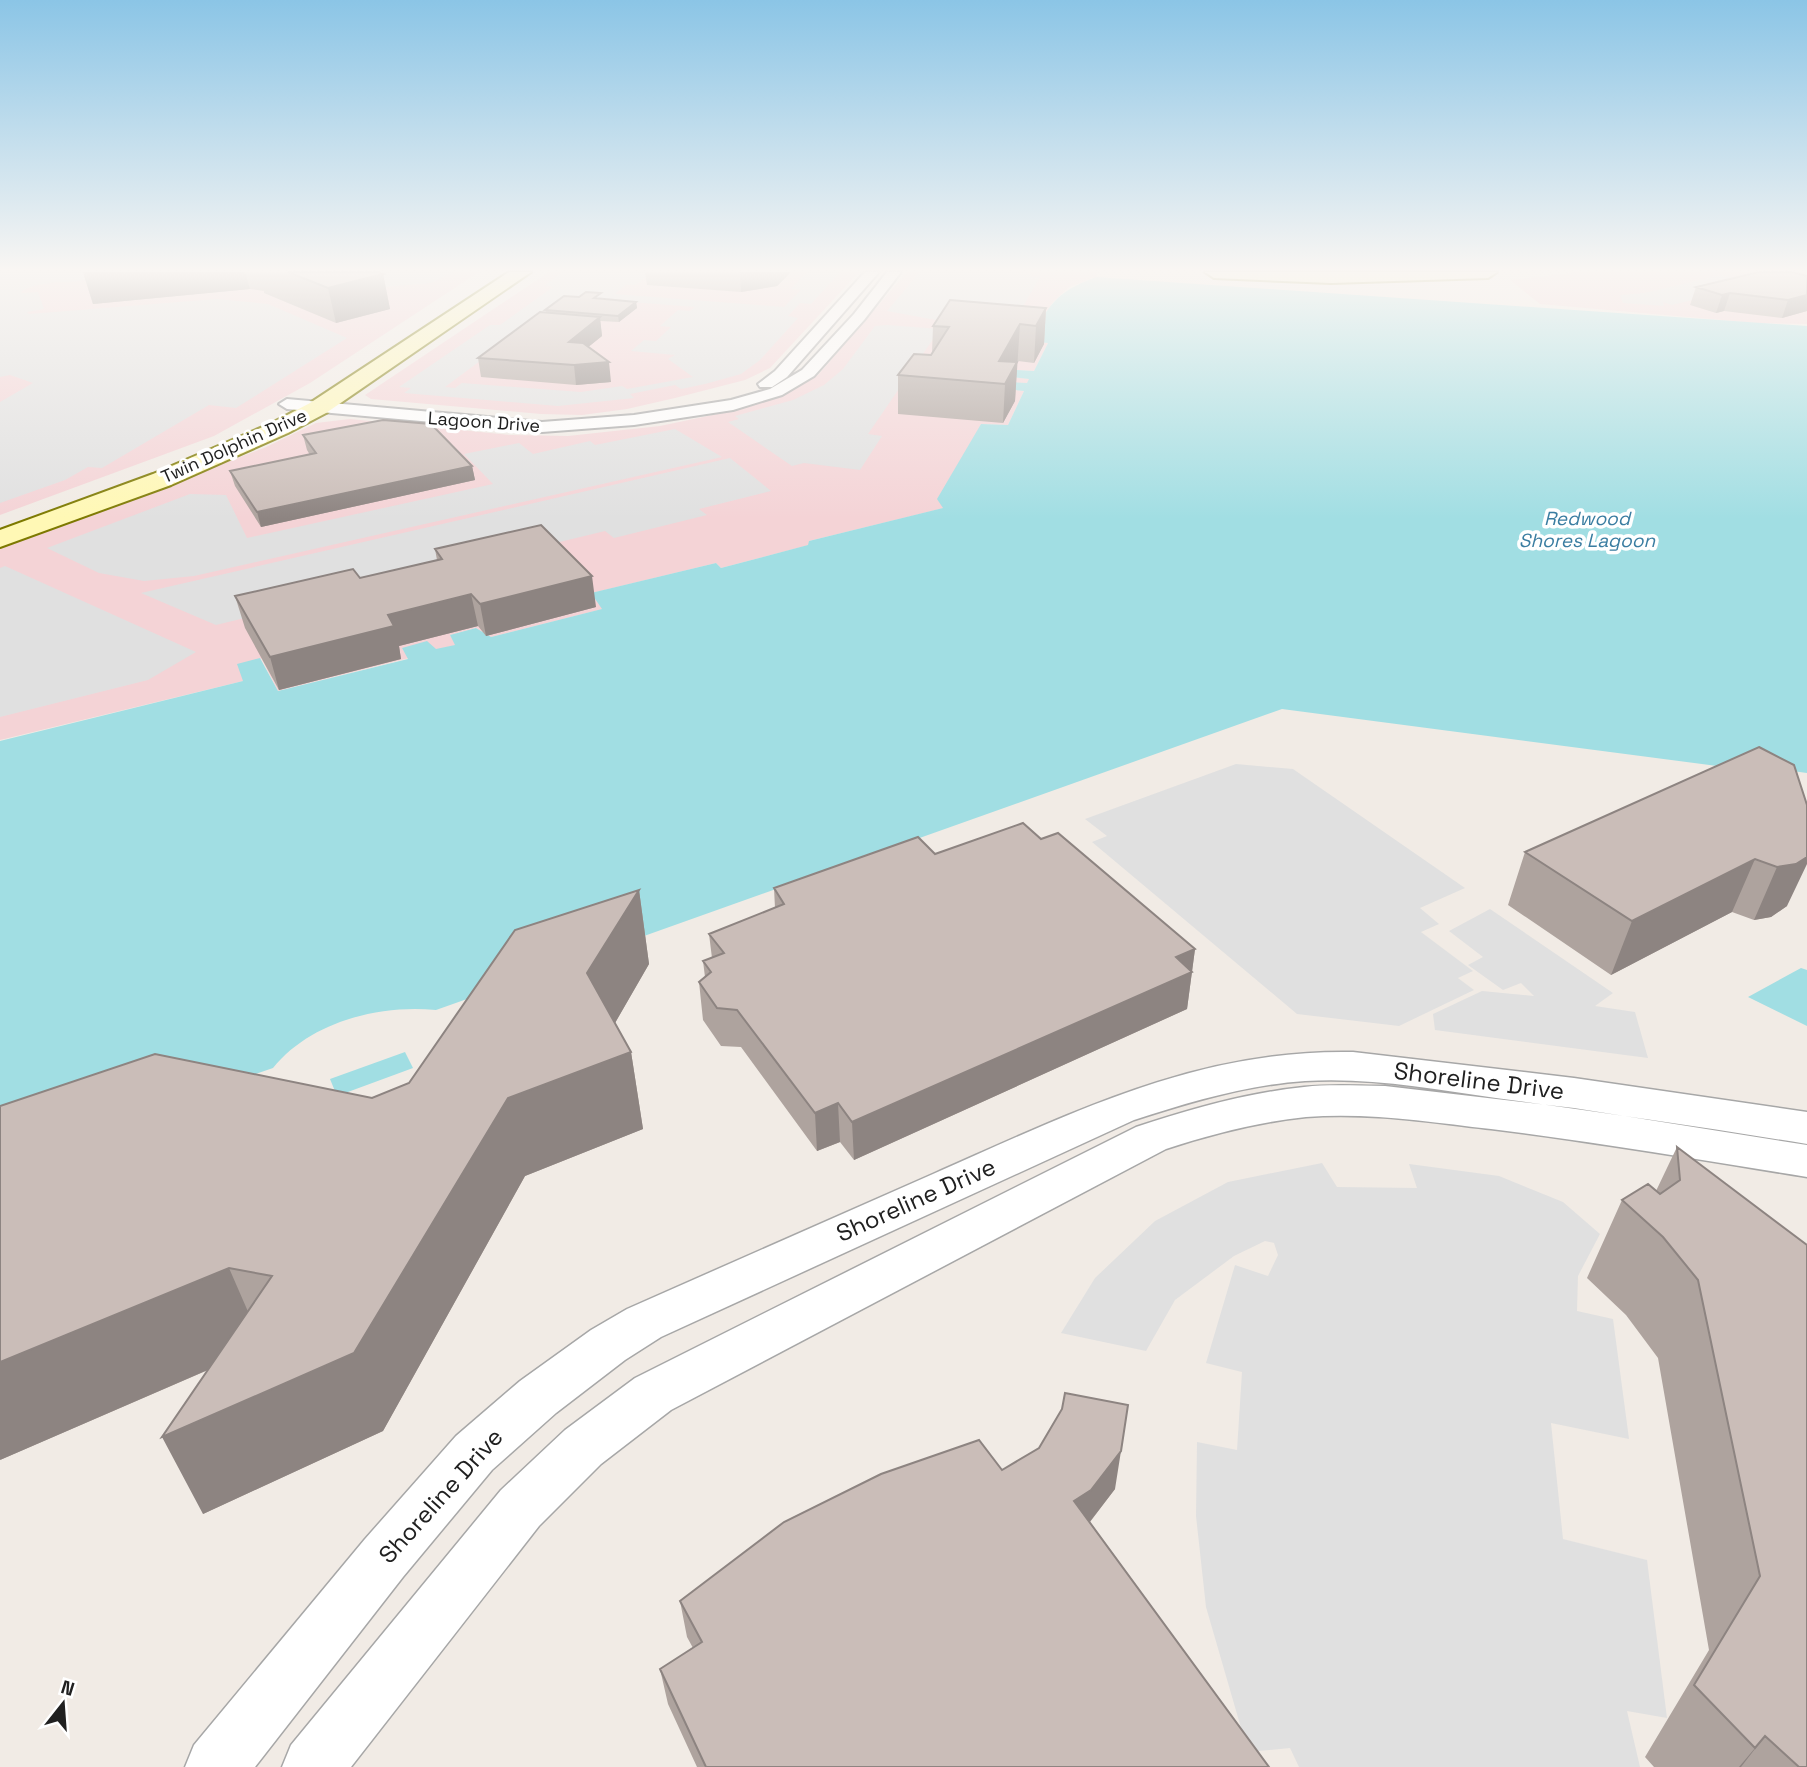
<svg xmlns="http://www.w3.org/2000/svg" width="1807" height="1767" viewBox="0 0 1807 1767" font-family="'Space Grotesk',sans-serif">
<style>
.commercial{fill:#f4d3d6}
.parking{fill:#e0e0e0;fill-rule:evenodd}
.water{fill:#a1dee3}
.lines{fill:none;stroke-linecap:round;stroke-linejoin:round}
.minor-casing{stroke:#a7a7a7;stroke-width:4}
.tertiary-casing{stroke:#a7a7a7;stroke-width:3}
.secondary-casing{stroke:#7d7900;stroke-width:4}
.minor{fill:#fff;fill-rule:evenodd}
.tertiary{fill:#fff;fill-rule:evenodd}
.secondary{fill:#fff8b5;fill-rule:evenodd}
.wall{fill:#aea39e}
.shaded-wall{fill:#8d8481}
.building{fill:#cabdb8;stroke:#8d8481;stroke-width:2}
.labels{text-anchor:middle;stroke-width:7;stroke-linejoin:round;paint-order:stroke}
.far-street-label{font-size:18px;fill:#202020;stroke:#fff}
.far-water-label{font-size:19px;font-style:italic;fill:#3a7da1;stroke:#fff}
.near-street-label{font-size:24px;fill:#202020;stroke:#fff}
</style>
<rect width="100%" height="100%" fill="#f1ebe5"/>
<path class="commercial" d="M0,272H479L310,383L214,436L0,515Z
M549,272H859L770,368L745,380L675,398L627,409L582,415L541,414L371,399L365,395Z
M907,272H1098L1096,277L1069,287L1053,302L1028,340L1048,343L1034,371L1017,370L1014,377L1030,379L1027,384L1009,382L1006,389L1024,391L1008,425L981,424L944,508L809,541V545L721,568L716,563L592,593L603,609L491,637L476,628L450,635L456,645L436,650L402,648L409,658L278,691L261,658L243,681L0,740V547L264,448L316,423L350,419L511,435L568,436L660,426L722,413L779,397L818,375Z
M1579,272H1807V324L1756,323L1540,304L1510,280Z"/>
<path class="parking" d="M0,272H202L50,283L33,286L23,290L21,293L38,292L44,309L27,312L29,314L217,299L268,304L347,338L236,408L209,405L102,468L88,467L65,480L0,503V402L33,383L10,375L0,377Z
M343,272H454L431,283L360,289Z
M563,272H653L636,285H626L615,294L784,307L801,290L791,289L807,272H840L811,304L800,303L788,316L798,318L760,360L741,374L705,384L681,389L675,385L630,394L634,398L558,406L404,393L411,388L399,387L490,325H500L553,287L545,285ZM566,297L695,307L690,311L678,310L660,326L671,327L656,341L644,340L631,351L675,355L668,359L693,377L627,389L622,386L581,392L462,383L455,388L445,387Z
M920,272H1013L1031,273L1030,277H1040L1014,322L990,330L887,311Z
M1721,275L1757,284L1672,305L1663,302L1664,306L1623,303L1620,295L1644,293Z
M887,325L940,329L868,434L882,436L860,470L804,463L792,466L728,422L739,419L735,416L793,400L824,385L843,369L875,326Z
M675,429L722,457L194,576L144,581L99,573L47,548L190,494L226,495L247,538L493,484L464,454L519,443L533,454L590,441L595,445Z
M730,458L771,491L699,509L707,515L614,538L605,531L216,625L141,593Z
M5,566L196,652L148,680L0,717V568Z
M1236,764L1293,769L1465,888L1420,908L1439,924L1421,932L1473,971L1458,978L1474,990L1399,1026L1297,1014L1092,842L1107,836L1085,819Z
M1490,909L1613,993L1595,1006L1635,1012L1648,1058L1435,1030L1433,1014L1482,991L1534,996L1521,983L1503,990L1468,965L1483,957L1449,931Z
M1322,1163L1337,1187L1417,1188L1409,1164L1499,1176L1563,1202L1600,1234L1578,1276L1577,1311L1613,1319L1629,1439L1551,1423L1563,1539L1647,1560L1667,1718L1627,1711L1640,1767H1299L1290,1748L1248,1752L1206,1607L1196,1516L1197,1442L1237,1450L1242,1372L1206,1363L1235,1265L1268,1276L1278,1255L1274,1243L1265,1241L1234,1256L1175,1300L1146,1351L1061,1333L1095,1278L1155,1221L1228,1182Z"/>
<path class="water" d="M1096,277L1807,326V773L1749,765L1740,769L1282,709L436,1010C380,1004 310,1022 273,1068L0,1160V741L243,681L237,664L260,658L278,691L408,659L402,648L427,641L436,649L455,645L450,635L476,628L491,637L602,609L591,593L716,563L721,568L808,545L809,541L943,508L937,499L981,424L1008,425L1024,391L1005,389L1008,382L1027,383L1029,379L1013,377L1017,370L1034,371L1048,343L1028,341C1051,304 1054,293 1096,277Z
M1801,968L1807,970V1026L1748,997Z
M405,1052L413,1068L337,1096L330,1079Z"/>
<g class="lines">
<defs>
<path id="minor" d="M865,272H879L787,377L772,387H760L758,384L775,371Z
M887,272H901L864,320L814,376L782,395L733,410L634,425L542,432L287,409L279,404L287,399L542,422L634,415L731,400L770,389L802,370L854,314Z"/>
<path id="tertiary" d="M1353,1052L1574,1078L1807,1112V1144C1703,1127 1600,1112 1496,1098C1433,1089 1369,1077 1305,1081C1246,1085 1190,1102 1134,1120L661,1337L625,1360L556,1413L492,1470L403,1577L255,1767H185L194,1745L365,1539L456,1436L520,1381L591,1330L627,1309C729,1264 831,1219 933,1174C1072,1113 1197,1049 1353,1052Z
M1385,1086L1574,1108L1807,1145V1177C1702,1160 1597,1142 1491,1129C1430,1122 1368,1112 1306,1117C1258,1122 1212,1134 1166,1149L671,1410L601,1464L539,1526L351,1767H282L291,1745L501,1490L565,1430L635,1378L1136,1127C1191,1109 1246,1093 1304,1087C1330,1084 1358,1086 1385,1086Z"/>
<path id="secondary" d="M509,272H531L326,413L288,433L171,485L0,547V530L153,474L272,423L310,403Z
M1205,272H1497L1488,278L1331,283L1214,278Z"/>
</defs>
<use href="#minor" class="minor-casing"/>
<use href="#tertiary" class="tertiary-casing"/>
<use href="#secondary" class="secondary-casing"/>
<use href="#minor" class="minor"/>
<use href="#tertiary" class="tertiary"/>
<use href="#secondary" class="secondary"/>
</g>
<path class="wall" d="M83,272H378L383,274L390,309L336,323L264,293V291L250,289L93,304Z
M645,272H790V273L777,286L741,292L647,285Z
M1807,276V311L1782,318L1724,311L1716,313L1690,305L1696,287Z
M601,299L636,302L637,308L619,322L600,321L602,336L588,347L611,382L576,385L481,377L478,358L546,312L545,310Z
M1046,308L1044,344L1034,363L1018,361L1017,363L1015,401L1003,423L898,414V375L931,355L932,353L933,326Z
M303,435L472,466L475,480L261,527L235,486L230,471L310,455L307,450Z
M435,549L596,607L486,636L478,626L399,646L401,659L279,690L245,628L235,596L360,578L437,560Z
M1759,747L1787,906L1771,917L1754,920L1732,912L1611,975L1508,905L1525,852Z
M1041,839L1195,949L1187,1009L854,1160L840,1142L817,1151L741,1047L721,1046L703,1020L699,982L705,977L703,961L712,958L709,934L775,908L774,888L935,854Z
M639,890L649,964L615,1023L631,1052L643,1129L525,1176L383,1431L203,1514L208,1370L0,1460L372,1098L409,1083Z
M1677,1147L1807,1767H1654L1645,1757L1709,1650L1658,1358L1626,1315L1587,1278L1622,1200L1656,1191Z
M1002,1470L1115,1489L1090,1522L1269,1767H697L668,1704L660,1669L693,1648L687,1637L680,1601Z"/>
<path class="shaded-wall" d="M83,272H245L250,289L93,304Z
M740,272H790V273L777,286L741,292Z
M383,274L390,309L336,323L328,288Z
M1730,293L1724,311L1716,313L1722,295Z
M1807,295V311L1782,318L1788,300Z
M636,302L637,308L619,322L618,316Z
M1046,308L1044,344L1034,363L1036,326Z
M600,317L602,336L571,361L569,342Z
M1020,324L1015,401L1003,423L1005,384L999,361Z
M609,362L611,382L576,385L574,365Z
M472,466L475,480L261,527L257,512Z
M592,576L596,607L486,636L480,604Z
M471,594L478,626L399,646L401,659L279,690L270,657L388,615Z
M1807,857V864L1787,906L1771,917L1754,920L1777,867Z
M1755,859L1732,912L1611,975L1632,921Z
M639,890L649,964L600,1049L587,973Z
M1195,949L1187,1009L854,1160L852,1122L1176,957Z
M631,1052L643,1129L525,1176L383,1431L203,1514L162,1437L508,1098Z
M838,1103L840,1142L817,1151L815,1113Z
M229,1268L263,1346L0,1460V1362Z
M1121,1451L1115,1489L1085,1528L1074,1501Z
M1765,1736L1741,1767H1739L1755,1748Z"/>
<path class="building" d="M288,272H378L383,274L328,288Z
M1759,272H1792L1807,276V295L1788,300L1730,293L1722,295L1696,287Z
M586,292L601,293L594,298L636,302L618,316L545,310L564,296L579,297Z
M950,300L1046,308L1036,326L1020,324L999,361L1017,362L1005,384L898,375L914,354L931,355L949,327L933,326Z
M540,312L600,317L569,342L583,343L609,362L574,365L478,358Z
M383,420L431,424L472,466L257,512L230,471L316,453L303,435Z
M541,525L592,576L480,604L471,594L388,615L394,626L270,657L235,596L353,569L360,578L442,559L435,549Z
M1759,747L1794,765L1807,805V857L1796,864L1777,867L1755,859L1632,921L1525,852Z
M1023,823L1041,839L1058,833L1195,949L1176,957L1192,972L852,1122L838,1103L815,1113L737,1010L717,1008L699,982L711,972L703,961L724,953L709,934L784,904L774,888L918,837L935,854Z
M639,890L587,973L631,1052L508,1098L354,1353L162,1437L272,1276L229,1268L0,1362V1106L155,1054L372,1098L409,1083L515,930Z
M1677,1147L1807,1245V1767H1799L1765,1736L1755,1748L1694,1685L1760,1576L1698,1280L1663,1237L1622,1200L1648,1184L1660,1194L1680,1180Z
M1065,1393L1128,1405L1121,1451L1091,1490L1074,1501L1269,1767H706L660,1669L702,1642L680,1601L784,1522L881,1474L979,1440L1002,1470L1039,1448L1062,1409Z"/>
<linearGradient id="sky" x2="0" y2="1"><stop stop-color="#8bc5e6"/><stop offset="0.52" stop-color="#f9f6f3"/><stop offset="1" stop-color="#f9f6f3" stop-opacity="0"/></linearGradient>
<rect width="1807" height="519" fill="url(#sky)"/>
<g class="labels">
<g class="far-street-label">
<text transform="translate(484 422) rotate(4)" y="6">Lagoon Drive</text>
<text transform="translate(234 446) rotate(-24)" y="6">Twin Dolphin Drive</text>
</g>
<g class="far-water-label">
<text x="1587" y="525">Redwood<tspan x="1587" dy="22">Shores Lagoon</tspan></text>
</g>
<g class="near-street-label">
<text transform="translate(1479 1081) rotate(7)" y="8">Shoreline Drive</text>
<text transform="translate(916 1200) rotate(-24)" y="8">Shoreline Drive</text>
<text transform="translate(441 1496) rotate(-48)" y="8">Shoreline Drive</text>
</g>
</g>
<g transform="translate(63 1704) rotate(17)" stroke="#ffffff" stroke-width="5" paint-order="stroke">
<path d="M0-5L12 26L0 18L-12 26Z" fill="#202020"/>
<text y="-10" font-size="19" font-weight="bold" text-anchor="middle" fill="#202020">N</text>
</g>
</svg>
